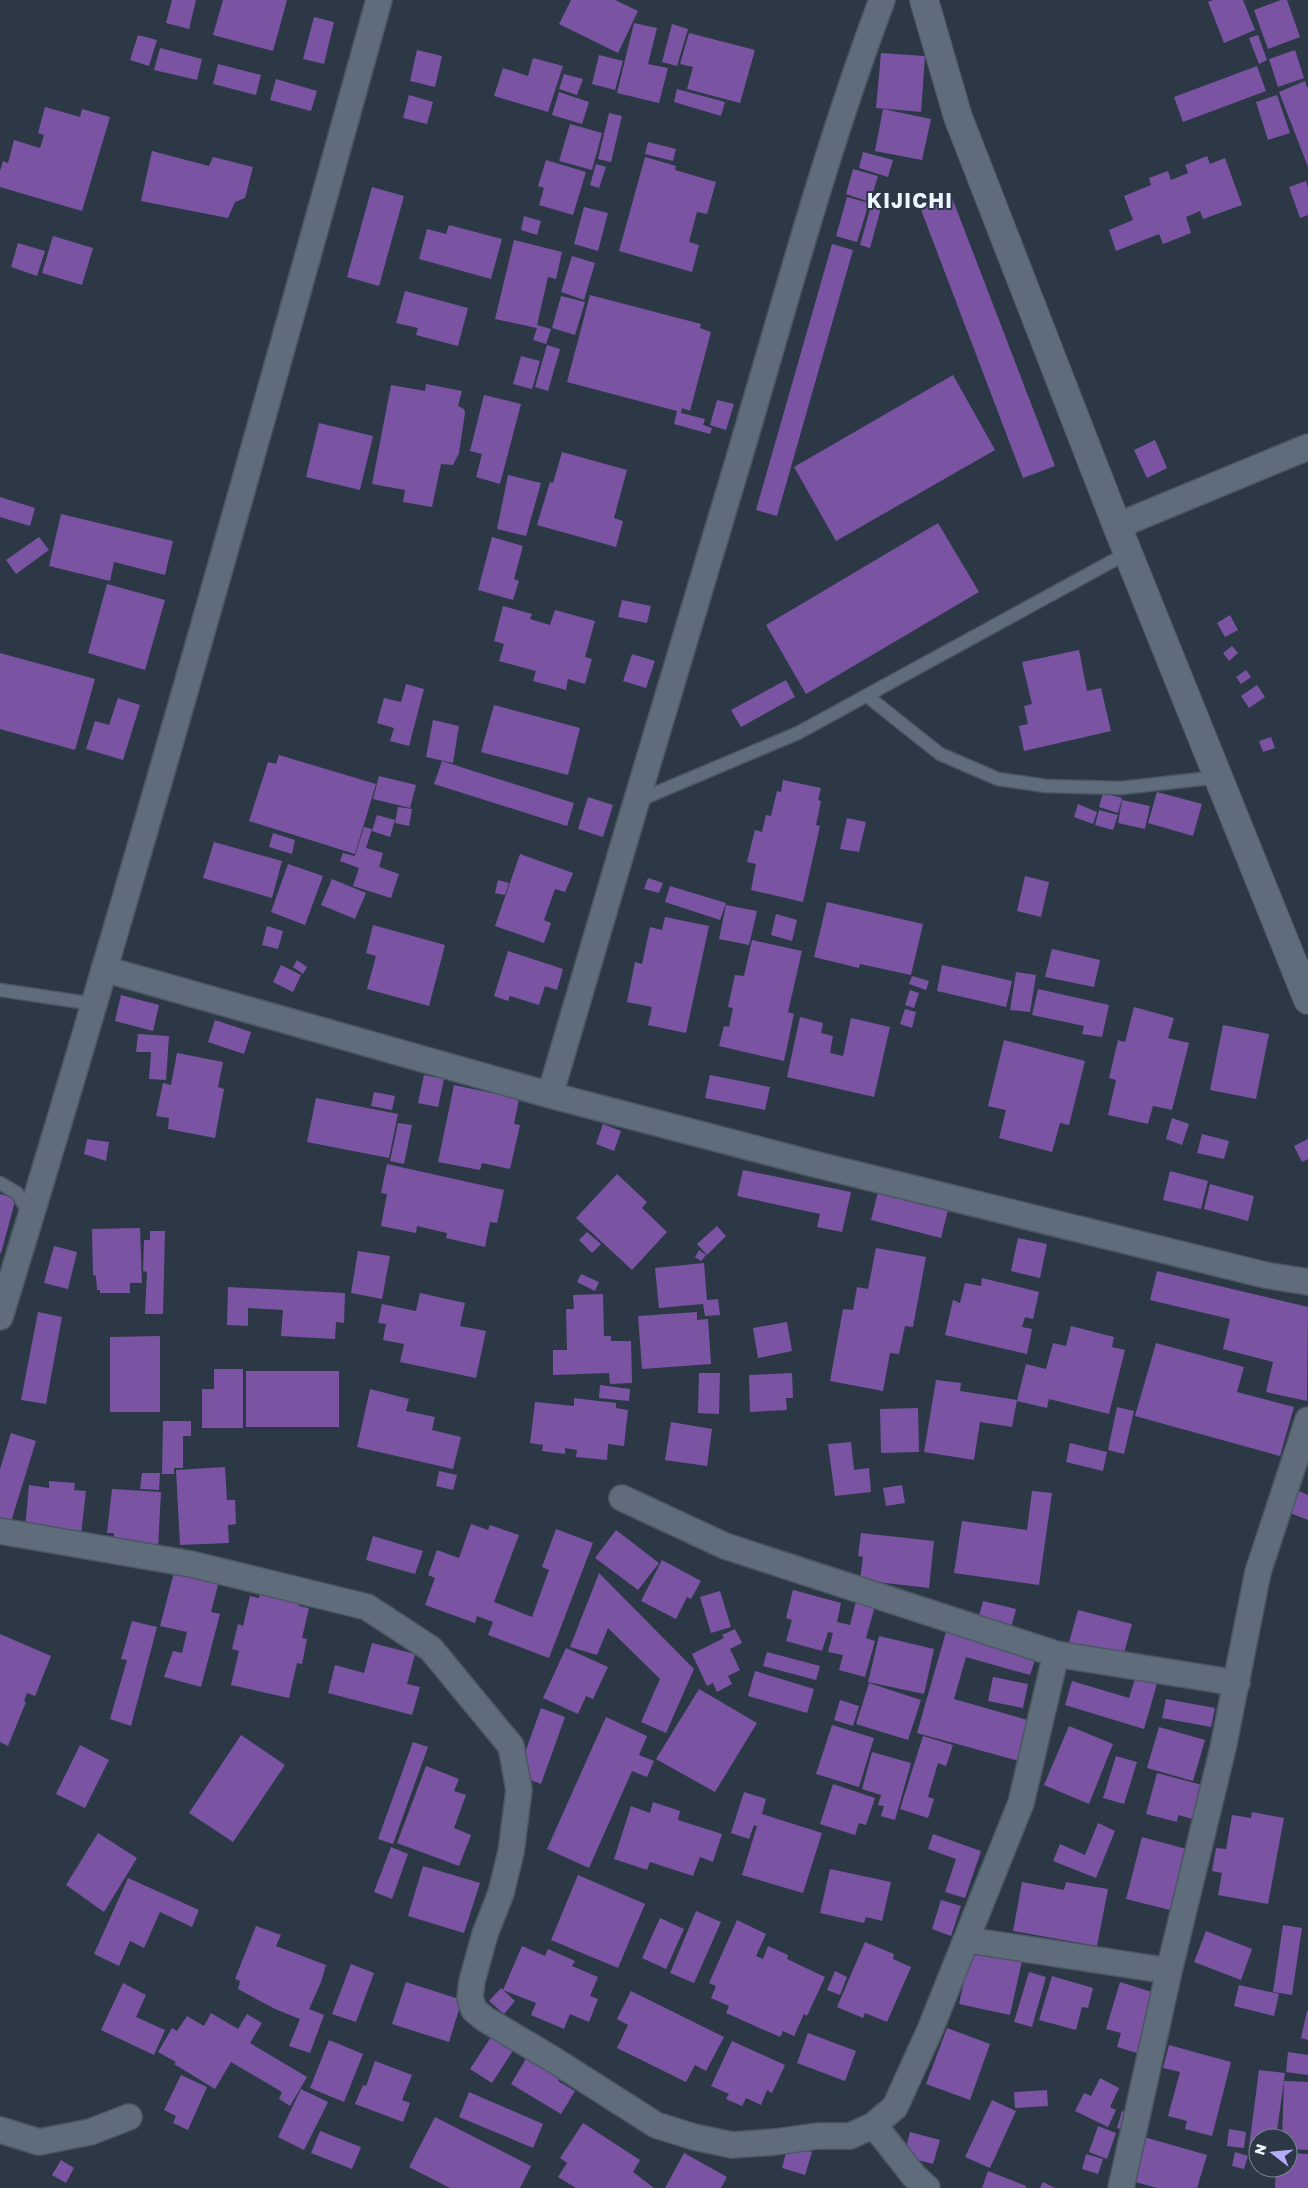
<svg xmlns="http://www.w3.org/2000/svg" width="1308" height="2188" viewBox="0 0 1308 2188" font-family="'Golos Text',sans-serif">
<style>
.building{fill:#7a54a3}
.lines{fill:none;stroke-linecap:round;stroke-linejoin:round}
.service-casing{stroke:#4c5763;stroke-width:15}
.minor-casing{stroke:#4c5763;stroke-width:28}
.tertiary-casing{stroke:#4c5763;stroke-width:30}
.service{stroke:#5e6c7b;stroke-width:12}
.minor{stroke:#5e6c7b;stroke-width:25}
.tertiary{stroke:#5e6c7b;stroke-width:28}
.labels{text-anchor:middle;stroke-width:4;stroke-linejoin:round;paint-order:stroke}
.district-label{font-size:21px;font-weight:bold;letter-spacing:1px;fill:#edf5fe;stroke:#2c3846}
</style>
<rect width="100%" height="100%" fill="#2c3846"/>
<path class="building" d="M172,0H196L189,29L166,23Z
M223,0H287L273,51L213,35Z
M571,0H615L638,11L618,53L559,24Z
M1213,0H1243L1255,30L1224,43L1208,2Z
M1281,0H1287L1300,37L1268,49L1254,10Z
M314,17L334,22L324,64L303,59Z
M634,23L657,28L648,64L668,68L659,103L617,93Z
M672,24L688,29L677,66L662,62Z
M689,33L755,50L740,103L687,89L693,67L680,64Z
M138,35L157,40L149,66L130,60Z
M1258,35L1267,60L1259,64L1249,38Z
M160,48L202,59L197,80L154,70Z
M417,50L442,56L435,87L410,81Z
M1295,50L1304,78L1278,87L1269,59Z
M881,53L925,56L921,112L876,108Z
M599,55L623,61L615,90L592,84Z
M533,58L563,66L548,112L494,96L503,68L528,76Z
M218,64L261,75L256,95L213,84Z
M1257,66L1266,91L1183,122L1174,97Z
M564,74L583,79L577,95L559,89Z
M276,79L317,91L311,111L270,100Z
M1305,81L1308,89V167L1279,92Z
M677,89L725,102L721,116L674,102Z
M559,92L589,102L582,124L552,115Z
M409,95L433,102L427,124L403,118Z
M1277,95L1290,133L1268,140L1256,102Z
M45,107L80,117L82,109L110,117L82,211L0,187V171L3,161L8,163L14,140L40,148L44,135L38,133Z
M883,109L931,119L922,160L875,151Z
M609,113L622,116L611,162L598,159Z
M570,124L602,133L592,170L559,161Z
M648,142L676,149L673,161L645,154Z
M152,151L209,166L213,157L253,167L245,198L235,202L228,218L141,201Z
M863,152L893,160L888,177L859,168Z
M1207,156L1210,164L1225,158L1242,205L1203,219L1200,211L1186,217L1191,233L1163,244L1159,234L1116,251L1109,230L1133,220L1124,196L1151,185L1149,178L1168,171L1171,180L1188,173L1185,165Z
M645,157L676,166L675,170L716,182L707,214L697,212L689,242L699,245L692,272L619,251Z
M546,160L586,172L573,215L539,205L544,188L538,186Z
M596,164L606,167L599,188L590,185Z
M853,169L878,176L870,202L846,194Z
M1306,181L1308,188V215L1300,218L1289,187Z
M372,187L404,196L379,286L347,277Z
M951,195L1055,466L1023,478L920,207Z
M847,197L869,203L857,242L836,236Z
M871,206L881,208L870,248L860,245Z
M584,207L608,213L598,251L574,244Z
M524,216L541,221L537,235L521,230Z
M449,225L502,239L491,279L419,259L427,229L446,234Z
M53,236L93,248L82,285L42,273Z
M514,240L562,252L556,279L548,277L537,325L551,329L546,344L533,340L537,328L495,319Z
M18,243L45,251L37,276L11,267Z
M832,244L853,250L777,516L756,510Z
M572,256L595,263L584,300L561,292Z
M405,291L468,308L458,346L416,335L418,328L396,323Z
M590,295L701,324L700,328L711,332L690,411L682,408L681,413L705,419L703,425L712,428L710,434L674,424L677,411L567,382Z
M561,296L585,302L575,335L552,328Z
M547,345L560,349L548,391L535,387Z
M521,356L540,361L532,389L513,384Z
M953,375L995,450L836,541L794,467Z
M426,384L462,391L458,406L464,409L465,413L459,453L453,465L441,464L432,507L403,502L405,490L372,484L391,385L425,391Z
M484,395L521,404L500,484L476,477L482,454L470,451Z
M717,400L734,404L726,430L710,425Z
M319,423L373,436L360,490L306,477Z
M1155,440L1167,468L1147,478L1134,450Z
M562,452L627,470L614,518L623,521L616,547L537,525L550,482L553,483Z
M508,475L541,483L526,536L497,529Z
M0,497L35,508L30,526L0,517Z
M61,514L173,541L165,575L114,562L110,581L49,566Z
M938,523L979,592L806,694L766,625Z
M39,537L49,550L16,574L6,560Z
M492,537L523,546L514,579L519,581L513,600L478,590Z
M107,584L165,600L145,670L88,653Z
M622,600L651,606L647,623L618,617Z
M503,606L532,614L530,619L550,625L555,610L595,621L585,657L592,659L585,684L568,679L566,690L533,681L536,671L499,661L504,644L494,641Z
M1230,615L1238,630L1225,637L1217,623Z
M1232,646L1238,653L1229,661L1223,653Z
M1079,650L1087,691L1101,688L1111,731L1024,751L1019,726L1028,724L1024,706L1032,704L1022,662Z
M0,653L95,679L75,750L0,729Z
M632,654L655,661L646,688L623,681Z
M1246,670L1251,677L1241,684L1236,677Z
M786,680L795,697L741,727L731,710Z
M406,684L424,689L409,746L390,741L394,728L377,723L384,698L401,702Z
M1257,685L1265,697L1249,708L1241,696Z
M118,698L140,705L123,760L86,749L95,721L109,725Z
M494,705L580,728L568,775L481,752Z
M433,720L459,726L453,763L426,757Z
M1271,737L1275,748L1263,752L1259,741Z
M279,755L376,784L355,854L249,821L268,762L276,764Z
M442,761L574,803L567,826L434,784Z
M379,776L416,785L410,808L373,799Z
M783,780L821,788L818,800L821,801L816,825L820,826L803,902L751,890L756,864L747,862L755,830L762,832L766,815L771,816L777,791L781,792Z
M1157,792L1202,804L1193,836L1148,823Z
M1103,793L1122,798L1118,813L1099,807Z
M588,797L613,805L603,837L578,829Z
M1122,800L1150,806L1145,829L1118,823Z
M1078,804L1097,812L1093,824L1074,817Z
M398,807L412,809L409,826L395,823Z
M1099,810L1118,815L1113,830L1095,825Z
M377,815L395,820L390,837L372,831Z
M847,818L866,822L859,852L840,849Z
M364,827L372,829L366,848L383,853L379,867L399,874L391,898L353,886L359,868L340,861L343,853L355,856Z
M273,833L295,840L292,854L269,847Z
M214,842L282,861L272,898L203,878Z
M520,854L573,873L565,892L555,889L544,920L551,923L544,943L495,926Z
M288,864L323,876L305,925L271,912Z
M1025,876L1049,882L1041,917L1017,911Z
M648,878L663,883L659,893L644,889Z
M332,879L366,893L355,919L321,905Z
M498,880L509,883L505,895L495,893Z
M670,886L726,903L720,920L665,902Z
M827,902L923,924L911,975L860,964L859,968L814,957Z
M726,905L757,911L749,945L719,939Z
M776,914L797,920L792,941L771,935Z
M665,917L709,926L686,1033L648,1025L652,1007L627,1002L635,962L642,964L650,927L662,930Z
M373,925L445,945L429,1006L367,989L376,956L366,953Z
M267,926L283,931L278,949L262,945Z
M752,940L802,951L788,1012L794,1014L784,1061L719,1046L724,1026L729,1027L733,1008L728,1007L735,975L744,976Z
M1052,949L1100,960L1094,987L1045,977Z
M508,951L563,969L557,990L545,986L539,1005L510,996L508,1001L494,996Z
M297,960L307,967L303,974L293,967Z
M281,965L301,975L293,992L273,982Z
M942,965L1012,981L1006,1007L937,991Z
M1016,972L1036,975L1030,1012L1010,1010Z
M912,976L929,981L926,990L909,984Z
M1038,989L1109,1005L1102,1037L1082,1034L1084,1026L1032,1015Z
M910,990L919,993L914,1008L905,1005Z
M121,995L159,1005L153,1031L115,1021Z
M1134,1007L1174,1018L1168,1038L1189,1043L1172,1110L1153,1106L1148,1124L1108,1115L1116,1080L1109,1078L1118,1040L1125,1042Z
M905,1009L916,1012L912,1028L900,1024Z
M800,1017L823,1023L821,1033L833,1036L830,1053L843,1056L851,1018L890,1027L874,1097L787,1077Z
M215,1020L251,1032L244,1054L208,1042Z
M1223,1025L1269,1034L1256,1099L1210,1090Z
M138,1034L169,1036L166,1080L149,1079L151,1052H136Z
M1004,1040L1085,1061L1069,1125L1060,1123L1052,1152L999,1138L1006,1110L988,1106Z
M177,1053L223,1062L218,1087L224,1089L215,1138L168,1129L169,1118L156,1116L163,1083L171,1085Z
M424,1075L444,1079L438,1107L418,1103Z
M710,1075L770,1087L765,1110L705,1098Z
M454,1085L519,1099L514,1124L520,1125L510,1169L482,1163L480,1170L438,1162Z
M374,1092L395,1096L392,1110L371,1106Z
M316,1098L398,1114L389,1158L307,1142Z
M1172,1118L1189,1124L1182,1145L1166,1139Z
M398,1123L412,1125L404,1164L390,1161Z
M603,1124L621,1131L614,1151L596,1144Z
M1202,1134L1229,1141L1224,1159L1197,1153Z
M87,1139L109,1142L106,1161L84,1154Z
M1308,1139V1159L1302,1162L1294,1146Z
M387,1164L504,1190L497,1223L490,1222L485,1247L446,1238L447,1233L417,1226L416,1233L381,1226L387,1194L381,1193Z
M743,1170L851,1192L842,1232L817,1227L820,1214L737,1196Z
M1170,1171L1208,1181L1201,1209L1163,1200Z
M617,1174L647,1202L642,1208L667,1232L632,1270L576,1218Z
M1210,1184L1254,1196L1248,1221L1204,1209Z
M878,1192L948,1210L941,1238L871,1220Z
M0,1194L16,1198L1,1253H0Z
M717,1226L726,1236L707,1255L697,1244Z
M140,1228L142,1283H130V1293H100V1290H97L96,1276L93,1275L92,1229Z
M150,1231H165L163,1314H145L147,1272L143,1271L144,1240H150Z
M587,1232L601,1244L592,1253L579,1240Z
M1018,1238L1047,1244L1040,1278L1011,1271Z
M54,1246L77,1252L68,1289L44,1283Z
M876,1248L926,1257L913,1327L905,1326L899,1354L890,1353L883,1391L830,1381L843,1309L853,1310L857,1287L868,1289Z
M699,1250L706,1255L701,1261L695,1257Z
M358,1251L390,1256L382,1299L351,1293Z
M704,1263L707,1300L718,1299L720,1315L705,1316L703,1304L659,1308L655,1268Z
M1157,1271L1308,1307L1307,1401L1266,1392L1273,1362L1223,1349L1230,1319L1150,1300Z
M581,1274L599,1282L595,1291L577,1282Z
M982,1278L1039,1292L1033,1319L1025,1317L1022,1327L1032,1329L1027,1354L945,1335L953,1300L960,1303L965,1283L981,1286Z
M228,1287L345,1293L344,1323L336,1322L335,1339L281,1336L283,1310L248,1308V1326L227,1325Z
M420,1293L465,1303L460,1326L486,1331L476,1378L400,1362L404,1344L383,1340L386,1324L378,1323L382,1304L416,1311Z
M603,1294L604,1336H611V1341H631L632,1383L610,1384L609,1373L553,1375V1350H567L566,1309H574L573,1295Z
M38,1312L62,1317L46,1404L21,1400Z
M697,1312V1320L708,1319L711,1364L642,1369L638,1316Z
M787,1322L792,1351L758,1358L753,1328Z
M1071,1326L1114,1337L1112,1347L1125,1350L1109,1414L1049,1399L1047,1408L1017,1401L1026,1364L1046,1369L1053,1343L1066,1346Z
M160,1336V1412H110V1337Z
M1156,1343L1244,1367L1237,1392L1294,1407L1280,1456L1135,1416Z
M214,1369H243V1428H202V1389H214Z
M246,1371H339V1427H246Z
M699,1373H720L719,1414L698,1413Z
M792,1373L793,1398H786L787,1410L750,1412L749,1375Z
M936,1380L961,1383L960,1391L1017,1400L1012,1427L980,1422L974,1460L924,1452Z
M600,1385L630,1389L629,1401L599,1398Z
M370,1389L409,1399L406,1411L435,1417L432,1430L461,1437L453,1469L357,1447Z
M574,1398L616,1403V1408L628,1410L624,1446L608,1444L607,1460L576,1457L577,1450L565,1448V1454L542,1451L543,1445L530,1443L535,1402L574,1406Z
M1117,1407L1134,1411L1124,1454L1108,1450Z
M918,1408L919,1452L881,1453L880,1409Z
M163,1421H191V1436H183V1468H174V1474H162Z
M671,1422L712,1429L707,1466L665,1460Z
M11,1433L36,1441L9,1528L0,1526V1469Z
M851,1442L854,1470L869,1468L871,1492L835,1496L828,1444Z
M1070,1443L1107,1452L1103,1471L1066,1462Z
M225,1467L227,1500H235L236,1524L228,1525L229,1543L180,1545L176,1470Z
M439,1471L457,1475L453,1490L436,1486Z
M142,1473H160L159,1490L140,1489Z
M49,1481L75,1483L74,1490L86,1491L81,1535L25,1529L29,1485L49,1488Z
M902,1485L905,1503L886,1506L883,1488Z
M112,1489L161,1492L158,1548L114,1546V1533H107Z
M1032,1491L1052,1493L1039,1585L954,1573L962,1521L1027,1530Z
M1299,1491L1308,1495V1520L1290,1513Z
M471,1524L488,1530L490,1525L519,1535L494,1602L532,1617L549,1570L542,1567L556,1529L593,1543L549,1658L488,1635L493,1622L477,1616L475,1623L425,1605L435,1578L428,1575L437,1550L459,1558Z
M616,1530L659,1563L638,1590L595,1558Z
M861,1533L934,1541L929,1588L860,1580L863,1557L858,1556Z
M373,1536L423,1551L415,1574L366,1560Z
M662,1560L701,1581L691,1599L687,1597L676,1619L641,1601Z
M176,1565L220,1577L211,1612L220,1614L201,1687L164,1677L173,1651L182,1653L187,1632L160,1626Z
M599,1573L694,1669L666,1733L641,1722L660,1679L608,1628L597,1655L570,1647Z
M261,1587L301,1596L299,1606L309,1608L302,1638L307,1639L302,1664L297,1663L289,1698L231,1685L239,1651L232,1649L238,1624L243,1626L250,1596L259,1598Z
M793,1590L841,1603L837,1622L850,1625L856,1601L875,1606L866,1638L875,1641L865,1677L839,1670L843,1655L828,1652L833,1633L828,1632L822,1651L786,1641L792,1620L786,1618Z
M720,1591L731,1627L711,1633L700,1597Z
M983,1601L1016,1609L1010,1632L977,1623Z
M1078,1610L1132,1624L1122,1660L1068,1646Z
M132,1621L157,1627L131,1726L110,1719L127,1660L121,1659Z
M948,1625L1038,1651L1030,1675L966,1657L954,1699L1031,1721L1019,1761L917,1733Z
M735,1629L742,1643L730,1649L740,1670L728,1676L732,1684L717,1692L713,1683L707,1686L692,1654L724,1638L722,1635Z
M0,1634L51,1656L35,1696L27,1693L24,1701L26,1702L8,1746L0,1742Z
M879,1636L934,1649L924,1694L868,1682Z
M372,1643L415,1654L407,1684L420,1687L412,1715L328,1693L335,1665L364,1673Z
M566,1648L608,1667L593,1699L586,1696L578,1714L543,1698Z
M767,1652L820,1666L816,1680L763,1666Z
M755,1671L814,1689L807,1713L748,1696Z
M1137,1673L1158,1680L1144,1729L1065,1705L1072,1681L1129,1698Z
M993,1677L1028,1684L1023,1708L988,1701Z
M869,1683L921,1700L908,1740L856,1724Z
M699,1689L757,1723L715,1792L656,1759Z
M1166,1699L1215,1708L1211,1727L1162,1718Z
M840,1700L859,1706L853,1726L834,1720Z
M541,1708L565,1717L541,1784L517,1775Z
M606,1717L647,1736L639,1755L654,1761L647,1777L632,1771L589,1868L547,1849Z
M832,1725L874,1738L859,1787L816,1774Z
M1069,1726L1113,1744L1089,1804L1044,1785Z
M1159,1727L1205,1740L1193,1781L1147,1768Z
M241,1735L285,1765L233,1842L189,1813Z
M923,1736L953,1745L946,1766L938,1763L928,1797L934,1799L928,1818L900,1809Z
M413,1742L428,1747L393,1844L378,1839Z
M80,1745L109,1760L85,1808L56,1794Z
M872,1752L911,1763L895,1820L881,1816L884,1806L878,1805L881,1795L862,1789Z
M1116,1756L1137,1762L1124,1804L1103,1798Z
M426,1766L459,1779L454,1791L466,1795L454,1828L471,1835L459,1866L397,1843Z
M1157,1773L1202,1785L1193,1819L1178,1815L1177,1822L1146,1814Z
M833,1784L875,1798L866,1825L859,1823L855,1835L820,1824Z
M744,1792L766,1799L762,1814L822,1833L803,1893L742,1875L757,1826L754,1825L749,1839L731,1833Z
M653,1802L680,1811L678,1820L722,1834L713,1862L700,1857L693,1876L650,1862L647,1870L614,1859L631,1806L650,1813Z
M1252,1812L1284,1818L1268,1904L1218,1895L1222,1873L1212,1871L1216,1848L1226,1849L1232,1815L1251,1818Z
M1098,1823L1115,1831L1096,1878L1053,1861L1060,1844L1085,1855Z
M98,1833L137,1858L104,1912L66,1885Z
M933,1834L981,1851L965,1898L945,1892L956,1859L928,1849Z
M1142,1837L1190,1850L1174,1911L1126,1899Z
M391,1847L408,1854L392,1899L374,1892Z
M423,1866L480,1883L464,1933L408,1916Z
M830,1869L891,1882L882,1921L866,1917L864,1923L820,1913Z
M578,1875L645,1904L618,1968L551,1940Z
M128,1878L199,1910L192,1927L160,1912L144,1948L130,1941L119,1966L94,1954Z
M1022,1882L1064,1890L1066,1882L1108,1889L1097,1946L1013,1931Z
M941,1900L961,1906L951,1936L932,1929Z
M696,1911L721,1922L694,1983L670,1973Z
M660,1918L684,1929L666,1969L642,1958Z
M737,1920L766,1934L756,1956L763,1959L768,1946L788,1955L787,1959L825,1977L807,2016L804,2014L794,2036L783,2031L780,2037L726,2013L729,2006L711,1998L716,1986L709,1983Z
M1283,1925L1302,1928L1292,1995L1273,1992Z
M256,1926L281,1935L276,1946L326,1965L321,1982L309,2009L324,2015L310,2053L289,2046L300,2019L275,2009L238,1989L240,1981L235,1979Z
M1206,1931L1252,1949L1241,1980L1194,1962Z
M865,1942L894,1954L893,1959L911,1967L887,2022L865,2013L863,2018L837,2007Z
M522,1946L545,1956L548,1949L575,1961L572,1966L598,1977L590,1996L598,1999L589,2022L570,2014L564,2029L531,2015L536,2003L503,1990Z
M971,1949L1022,1961L1010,2015L959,2004Z
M351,1964L374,1973L356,2022L332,2014Z
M835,1971L847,1977L840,1995L827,1990Z
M1029,1972L1046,1977L1032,2027L1014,2022Z
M1052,1976L1093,1988L1088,2008L1082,2007L1076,2030L1039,2020Z
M406,1982L462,2000L449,2042L392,2024Z
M1120,1982L1155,1993L1137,2053L1117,2047L1121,2033L1106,2029Z
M123,1983L146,1995L136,2017L165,2030L154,2055L101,2030Z
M1239,1985L1279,1994L1274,2016L1234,2006Z
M501,1988L515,2001L504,2014L489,2001Z
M631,1991L724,2037L706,2071L695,2065L686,2082L617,2048L628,2025L617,2019Z
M1307,2011H1308V2040L1301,2038Z
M211,2013L238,2029L247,2014L262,2023L250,2043L307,2077L290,2106L279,2099L282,2092L231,2062L215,2089L174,2064L176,2062L158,2052L172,2028L177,2031L187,2016L204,2026Z
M947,2028L990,2044L970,2100L926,2084Z
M808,2033L856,2051L845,2081L797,2063Z
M493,2034L514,2049L492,2083L470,2069Z
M329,2040L363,2054L344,2102L310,2088Z
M732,2041L785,2065L772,2093L767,2090L761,2105L746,2098L742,2106L726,2099L729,2094L711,2086Z
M1169,2045L1231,2062L1212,2136L1185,2129L1187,2121L1168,2116L1180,2072L1163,2068Z
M1288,2052L1308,2055V2075L1286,2072Z
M527,2057L561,2077L558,2081L575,2091L561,2114L511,2084Z
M375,2061L412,2075L402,2100L410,2103L403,2122L355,2104L363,2085L366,2086Z
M1259,2070L1285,2073L1276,2138H1258V2148L1249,2147Z
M181,2075L207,2087L188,2130L173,2123L176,2116L164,2110Z
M1100,2078L1119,2088L1110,2107L1116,2110L1108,2127L1075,2111L1084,2093L1091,2096Z
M1284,2081L1308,2082V2150L1288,2149V2138H1282Z
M301,2089L328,2102L304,2150L278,2137Z
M1047,2090L1048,2106L1015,2108L1014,2092Z
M469,2092L543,2124L533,2148L459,2117Z
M992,2100L1016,2111L990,2168L965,2157Z
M1122,2111L1135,2115L1131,2132L1117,2128Z
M435,2117L531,2166L520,2188H450L409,2167Z
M583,2123L640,2160L633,2172L654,2188H576L558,2177L567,2163L560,2158Z
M1098,2126L1116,2133L1107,2159L1089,2152Z
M1229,2129L1246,2132L1244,2148L1227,2146Z
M320,2131L361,2147L352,2169L311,2153Z
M910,2132L940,2140L933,2164L904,2156Z
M1144,2137L1207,2155L1197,2188H1157L1132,2181Z
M788,2145L812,2152L805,2175L782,2168Z
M1235,2152L1248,2156L1244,2169L1232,2166Z
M684,2153L727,2177L721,2188H665Z
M1288,2153L1308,2154V2188H1275L1276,2168H1288Z
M1086,2154L1103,2159L1098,2174L1082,2169Z
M61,2160L74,2168L66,2183L52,2175Z
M988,2171L1026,2186V2188H982Z
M1043,2182L1055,2188H1040Z"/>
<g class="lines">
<defs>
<path id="service" d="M867,696L940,754L998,779L1046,786L1121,788L1219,777
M637,801L798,733L1129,552
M0,990L94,1004
M0,1183L17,1193L31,1216"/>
<path id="minor" d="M1117,526L1308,447
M104,969L550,1095L814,1164L1265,1275L1308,1282
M550,1095C612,881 676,669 740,455C785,303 826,149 882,0
M0,1317C134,880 257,440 379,0
M622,1498L725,1546L1056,1654L1237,1683
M0,1531L191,1564L367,1607L431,1649L511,1746L519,1790L511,1852L501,1893L485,1934L472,1981L470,1998L474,2010L485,2019L554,2060L656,2125L694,2137L732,2145L775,2142L818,2136H850L874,2125L895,2107L930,2030L1021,1803L1056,1654
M967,1940L1169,1971
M874,2125L914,2176L927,2188
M0,2130L39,2142L90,2132L129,2117
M1121,2188L1169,1971L1223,1748L1258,1572L1308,1420"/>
<path id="tertiary" d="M924,0L958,117L1117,526L1308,1000"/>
</defs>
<use href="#service" class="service-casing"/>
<use href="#minor" class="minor-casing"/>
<use href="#tertiary" class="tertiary-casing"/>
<use href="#service" class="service"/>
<use href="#minor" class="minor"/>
<use href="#tertiary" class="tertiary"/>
</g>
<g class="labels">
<g class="district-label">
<text x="910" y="208">KIJICHI</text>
</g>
</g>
<g transform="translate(1273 2153) rotate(286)"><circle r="24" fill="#2c3846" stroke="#798490"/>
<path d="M0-4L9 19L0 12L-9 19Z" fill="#b8abf7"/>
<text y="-8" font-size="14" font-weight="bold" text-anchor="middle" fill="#edf5fe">N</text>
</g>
</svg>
